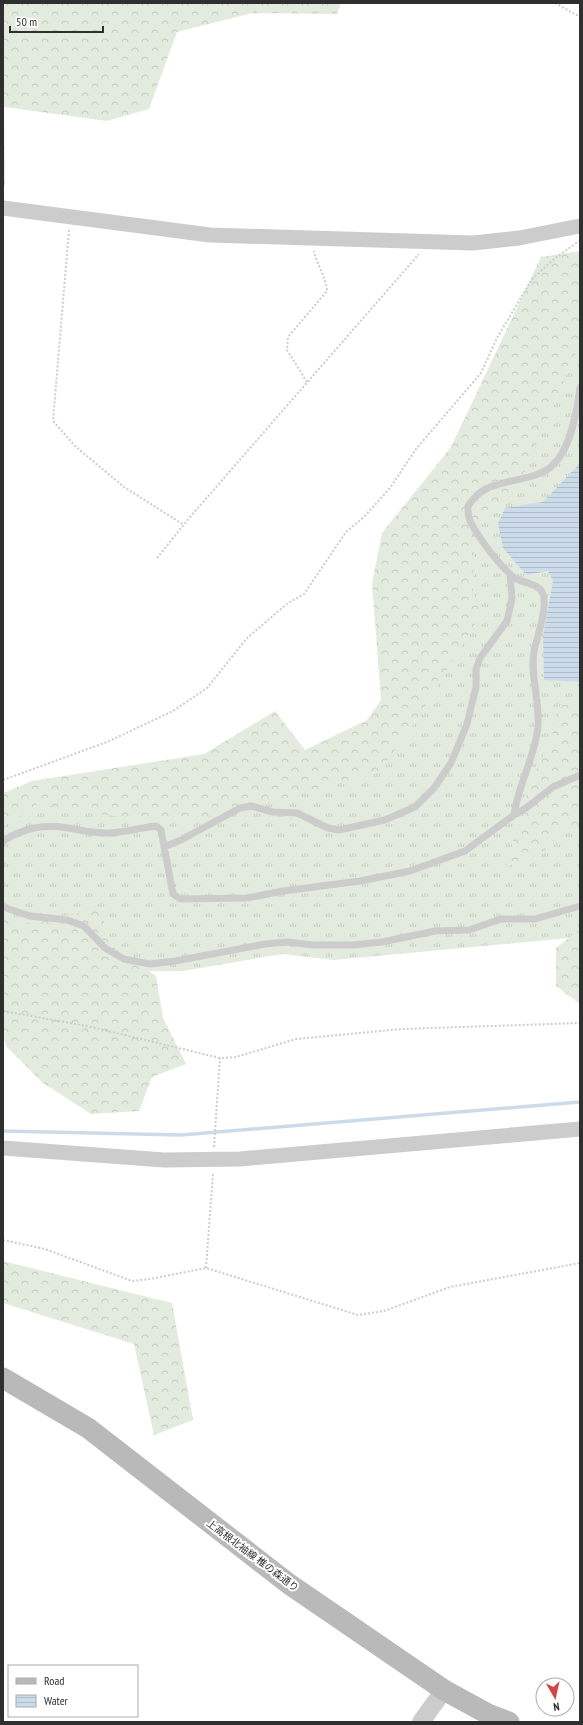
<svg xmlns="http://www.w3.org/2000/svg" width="583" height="1725" viewBox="0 0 583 1725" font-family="'PT Sans Narrow','Noto Sans JP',sans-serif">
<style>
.grass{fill:url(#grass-tufts)}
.forest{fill:url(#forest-crowns)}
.water{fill:url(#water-rules)}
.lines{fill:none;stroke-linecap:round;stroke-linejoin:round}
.stream{stroke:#ccdbe9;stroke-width:3.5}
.path{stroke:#ccc;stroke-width:2;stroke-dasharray:2 2;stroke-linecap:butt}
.service{stroke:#ccc;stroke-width:7}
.minor{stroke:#ccc;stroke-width:15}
.tertiary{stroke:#ccc;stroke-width:18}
.secondary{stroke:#b9b9b9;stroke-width:21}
.labels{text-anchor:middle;stroke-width:4;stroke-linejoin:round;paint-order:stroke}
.street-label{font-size:10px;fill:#2f2f2f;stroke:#fff}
</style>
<defs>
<pattern id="grass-tufts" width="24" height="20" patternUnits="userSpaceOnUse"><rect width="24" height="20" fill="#e3ebde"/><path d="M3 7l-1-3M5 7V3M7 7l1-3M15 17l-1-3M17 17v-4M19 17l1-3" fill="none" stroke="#c3cabf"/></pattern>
<pattern id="forest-crowns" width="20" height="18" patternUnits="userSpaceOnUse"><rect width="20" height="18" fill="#e3ebde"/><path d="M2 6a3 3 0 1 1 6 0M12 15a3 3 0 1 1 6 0" fill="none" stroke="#c3cabf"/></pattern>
<pattern id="water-rules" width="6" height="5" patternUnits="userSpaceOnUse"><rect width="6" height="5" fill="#ccdbe9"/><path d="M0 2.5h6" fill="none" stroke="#b0bcc8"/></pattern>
</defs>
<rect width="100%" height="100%" fill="#fff"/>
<path class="grass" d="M580,306V937L334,960L282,954L183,971L79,972L3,962V809L369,746L445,566Z"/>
<path class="forest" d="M3,3H341L337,14L252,13L177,32L149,109L107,121L4,107L5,186H3Z
M580,251V344L517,489L473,530L474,569L472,587L480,616L425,707L380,771L231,815L145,821L37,804L3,827V793L32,781L204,754L275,711L305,750L367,720L381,700L372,583L382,533L451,447L541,257Z
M580,700V823L561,831L541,855L506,867L530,782L552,738L557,707Z
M100,909L113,947L156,976L163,1018L186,1064L152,1077L139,1111L91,1114L43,1083L6,1046L3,1034V914L17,925Z
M580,929V1004L556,986V948Z
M3,1261L172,1303L193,1420L154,1435L134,1344L3,1303Z"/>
<path class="water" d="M580,463V682L544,680L543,636L553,581L548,571L526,575L503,548L498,524L505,508L543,502Z"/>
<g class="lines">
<path class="stream" d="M3,1131L181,1135L580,1102"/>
<path class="path" d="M555,3L580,17
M69,230L53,421L76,447L124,487L184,525
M307,382L287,350L288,337L327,291C326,277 317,265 314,251
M157,558L190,517L419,254
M3,780L107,742L173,711L207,688L247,638L288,603L304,594L346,532L364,517L390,488L416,449L481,373L497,338L532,279L554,259L579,241
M3,1011L87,1026L220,1058L236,1057L296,1039L402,1029L580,1023
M214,1147L220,1058
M3,1240L45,1249L132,1281L150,1279L206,1268L358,1315L384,1311L450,1287L580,1263
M206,1268L213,1173"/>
<path class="service" d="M514,815L526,808L553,787L580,775
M3,841C20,830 41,824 61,827C78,829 93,834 110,833C125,832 140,828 156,826L161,830L173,894L180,899L247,898L283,891L360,881L410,871L465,851L514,815C518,785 535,757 538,727C540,701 530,676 534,651C537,637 548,607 543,594C539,583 524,584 515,578C500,567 478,537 470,521C468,516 468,510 468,506C480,488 491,486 511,481C525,478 543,475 553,465C571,448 577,411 580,388
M164,847L181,840L240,808L251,806L273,812L297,813L328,828L339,830L385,820L415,807L434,788L451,763L467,724L476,687V669L480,658L507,621L512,598L510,574
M3,907L30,916L67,920L84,926L105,948L124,959L150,964L175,961L265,944L287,942L313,945H353L382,942L435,931L469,930L501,919H535L580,906"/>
<path class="minor" d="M3,208L210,235L473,243L519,238L580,226
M3,1148L164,1160L240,1159L580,1129"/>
<path class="tertiary" d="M421,1722L444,1690"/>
<path class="secondary" d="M3,1378L88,1428L289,1584L444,1690L488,1714L509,1722"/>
</g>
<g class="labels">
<g class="street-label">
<text transform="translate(253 1555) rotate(37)" y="4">上高根北袖線 椎の森通り</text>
</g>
</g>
<rect width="583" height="1725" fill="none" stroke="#2f2f2f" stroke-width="8"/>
<rect x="8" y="1665" width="130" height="52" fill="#ffffff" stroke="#acacac"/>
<rect x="16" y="1678" width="20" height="6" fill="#b9b9b9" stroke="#acacac"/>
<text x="44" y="1685" font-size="12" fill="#2f2f2f">Road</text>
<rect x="16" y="1695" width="20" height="12" fill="url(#water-rules)" stroke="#acacac"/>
<text x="44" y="1705" font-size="12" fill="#2f2f2f">Water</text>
<g transform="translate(555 1697) rotate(171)"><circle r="19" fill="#ffffff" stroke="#acacac"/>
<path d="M0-3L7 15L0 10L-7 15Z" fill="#d54441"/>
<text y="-6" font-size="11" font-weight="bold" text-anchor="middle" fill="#2f2f2f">N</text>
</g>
<path d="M10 26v6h93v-6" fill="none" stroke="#2f2f2f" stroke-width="2"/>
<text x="16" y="26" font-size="12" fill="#2f2f2f" stroke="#ffffff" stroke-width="3" paint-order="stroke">50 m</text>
</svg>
